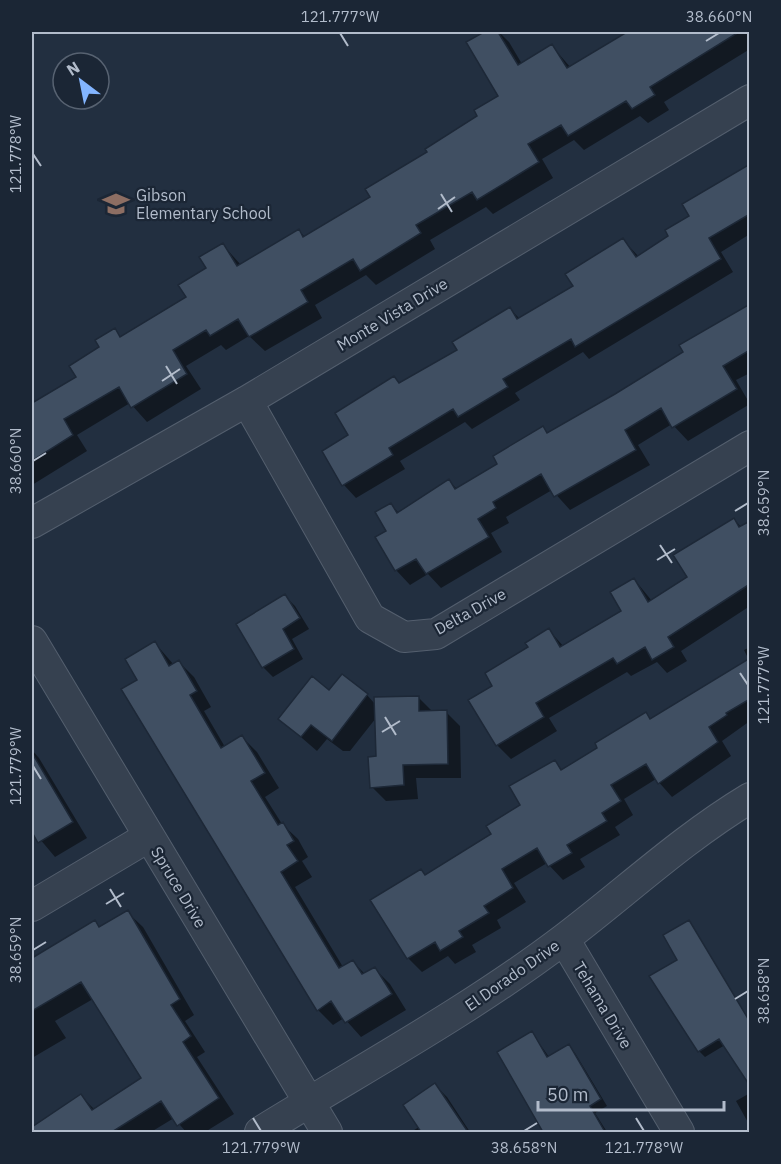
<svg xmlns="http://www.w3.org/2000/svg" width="781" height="1164" viewBox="0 0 781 1164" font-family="'IBM Plex Sans',sans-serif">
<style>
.shadow{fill:#0007}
.building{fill:#404f62;stroke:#1d2837;stroke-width:1.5}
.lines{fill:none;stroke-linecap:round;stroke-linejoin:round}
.minor-casing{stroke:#545f6e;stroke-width:32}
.minor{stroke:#364150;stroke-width:30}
.ticks{fill:none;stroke:#b2bccb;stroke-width:2}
.labels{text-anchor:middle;stroke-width:4.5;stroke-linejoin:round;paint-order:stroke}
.poi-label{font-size:16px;fill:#b2bccb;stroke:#1b2635;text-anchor:start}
.street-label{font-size:16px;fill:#b2bccb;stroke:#1b2635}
.neatline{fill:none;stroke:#b2bccb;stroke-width:2}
.ticks-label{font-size:15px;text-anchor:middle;fill:#b2bccb}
</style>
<rect width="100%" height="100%" fill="#222f40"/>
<path class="shadow" d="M487,32H499L509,42L522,64L552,46L571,68L631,32H750V49L664,102L669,110L648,123L640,116L584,150L574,140L542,159L553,178L493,214L486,207L430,240L435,249L376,285L366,275L315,305L322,318L265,351L249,336L226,350L221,345L186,366L201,389L147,422L130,403L77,435L87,451L32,485V421L36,418L32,405L78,377L114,330L121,337L188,297L223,245L241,265L299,231L305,237L372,198L479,116L500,96L468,42Z
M750,172V234L721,252L733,272L589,359L583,352L515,393L520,400L472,429L465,422L400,461L405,469L356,498L344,485L350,436L394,378L401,384L459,350L510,309L520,319L575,287L623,240L639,257L670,236Z
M750,305V373L736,380L750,404L688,441L672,424L638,445L650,465L570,510L552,490L506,517L509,523L491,533L502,552L441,588L428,574L410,585L396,570L388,532L391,505L399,513L449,481L457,489L499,465L543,428L548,434L685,353Z
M734,519L741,527L750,523V606L681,651L687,661L667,673L657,662L631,676L627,672L549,718L557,731L511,759L497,745L494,686L530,648L549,630L564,647L623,611L634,579L652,601L689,577Z
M285,596L295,606L309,629L292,639L303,659L273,677L263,667Z
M155,643L174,665L179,662L194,677L211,707L204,711L225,747L242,737L257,752L279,788L265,797L282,824L298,839L308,857L302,861L312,877L295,887L343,967L353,962L365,974L375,969L390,984L406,1010L361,1037L344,1018L333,1025L318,1010L139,680Z
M750,647V721L722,741L731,756L672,797L656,779L624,799L633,815L615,827L620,835L580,859L585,867L563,880L547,863L514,883L526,902L497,920L501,928L472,945L476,952L455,964L448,956L422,972L408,958L421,871L426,876L493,835L522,806L555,762L563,771L600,748L646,714L652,720L749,660L744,650Z
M329,692L367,695L375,704L418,697L433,712H446L460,726L461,778H416L418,799L386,801L372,787L377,758L376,718L350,751H343L327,739L317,751L280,719Z
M32,750L39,758L87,838L55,857L34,832L32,834Z
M127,912L143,927L194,1015L185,1021L205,1052L197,1057L234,1114L205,1132H186L174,1118L151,1132H36L33,1128L81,1096L95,1110L143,1079L93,999L55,1021L66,1038L32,1058V968L94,922L101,928Z
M688,922L738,1003L725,1045L705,1057L699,1051L679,960Z
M532,1033L549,1057L568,1046L575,1053L607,1106L595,1113L607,1132H545L499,1052Z
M435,1085L447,1097L470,1132H411L419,1127Z
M750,1093V1126L736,1101Z"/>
<path class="building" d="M484,32H498L518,65L552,44L567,68L627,32H739L650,87L655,95L632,109L626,101L568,136L561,125L528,144L539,162L477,200L472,192L416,225L421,233L360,271L353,259L301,290L308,302L249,337L238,319L210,336L206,330L173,350L187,374L131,408L119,387L64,419L73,435L32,461V403L76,377L69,366L99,347L95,340L115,328L120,337L186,297L178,285L206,268L199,257L223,243L237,266L299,229L303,237L370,197L365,189L427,152L425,149L477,116L474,110L498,96L466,42Z
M750,164V214L709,238L721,259L575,347L571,339L503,379L508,387L458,417L453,409L389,448L393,455L342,486L322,451L348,435L335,413L394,376L399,383L457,350L452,342L510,307L517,319L573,286L565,274L623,238L636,257L668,236L665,230L689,216L682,204Z
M750,304V350L723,366L737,389L672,428L661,408L625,430L636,450L554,497L541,474L493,502L496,508L478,519L489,537L426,574L416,559L395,571L375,537L386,531L375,512L391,503L397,513L449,479L455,489L497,464L493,456L543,426L547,433L615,394L683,352L679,345Z
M734,518L739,527L750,521V584L668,637L674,647L652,660L645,647L617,664L613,658L536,703L544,717L496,746L468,700L492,686L485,673L528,647L525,643L549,628L560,647L621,611L610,592L634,578L648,602L687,577L673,555Z
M285,594L300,618L283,629L294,649L262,668L236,624Z
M155,641L169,666L179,660L197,691L190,695L221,748L242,735L265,773L251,781L278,825L283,822L294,841L287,845L298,861L281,872L339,968L353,960L362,974L375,967L392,994L345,1023L331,1001L317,1011L121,689L137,680L125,659Z
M750,658V699L726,713L727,715L709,727L718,742L658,784L646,764L611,785L621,801L602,813L607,821L567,845L572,853L548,867L537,848L502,869L513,888L484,906L489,913L459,931L463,937L440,951L435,942L407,959L370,900L421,869L425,875L491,834L486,826L520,805L509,786L555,760L561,770L597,748L595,743L646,712L650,719Z
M342,674L368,694L332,741L311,725L301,737L278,719L312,676L329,690Z
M419,696V711L447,710L448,764L403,765L404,785L370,788L368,757L376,756L374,697Z
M32,753L73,822L38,843L32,832Z
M128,910L180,999L171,1005L191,1036L183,1042L219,1098L177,1126L161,1101L112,1132H32V1127L81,1094L92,1110L141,1078L81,982L32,1011V958L95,920L99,927Z
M689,920L750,1022V1086L719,1039L698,1052L649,976L677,960L663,935Z
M532,1031L547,1057L569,1044L601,1099L590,1106L605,1132H543L497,1052Z
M435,1083L468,1132H421L403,1105Z"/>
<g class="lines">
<defs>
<path id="minor" d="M247,401L370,618L404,637L436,634L750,446
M32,523L247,401L750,100
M32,641L327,1132
M32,906L148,837
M564,939L679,1132
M260,1132C362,1069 469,1011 564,939C626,892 682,839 750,798"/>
</defs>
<use href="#minor" class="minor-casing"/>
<use href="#minor" class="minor"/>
</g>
<path class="ticks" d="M340,33L348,46M706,41L719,33M33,154L41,166M441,194L452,212M438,209L455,197M166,366L177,384M162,381L180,369M33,461L46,453M735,511L748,503M660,545L672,563M657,560L675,549M740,673L748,685M385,717L396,735M382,732L400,721M33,766L41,779M110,889L121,907M106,904L124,893M33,950L46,942M735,999L748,991M253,1118L261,1131M636,1118L644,1131M524,1131L537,1123"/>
<defs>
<symbol id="school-bare" viewBox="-9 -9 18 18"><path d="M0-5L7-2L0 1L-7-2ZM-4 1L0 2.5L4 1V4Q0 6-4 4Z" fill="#8d6e63" stroke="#1b2635" stroke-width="2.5" paint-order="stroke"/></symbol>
</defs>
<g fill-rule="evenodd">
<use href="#school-bare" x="97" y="185" width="38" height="38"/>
</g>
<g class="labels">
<g class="poi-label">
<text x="136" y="201">Gibson<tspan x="136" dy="18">Elementary School</tspan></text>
</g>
<g class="street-label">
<text transform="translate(392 314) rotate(-31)" y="6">Monte Vista Drive</text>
<text transform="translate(470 611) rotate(-29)" y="6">Delta Drive</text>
<text transform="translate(179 887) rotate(59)" y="6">Spruce Drive</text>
<text transform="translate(512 975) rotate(-35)" y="6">El Dorado Drive</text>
<text transform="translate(603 1005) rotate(59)" y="6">Tehama Drive</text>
</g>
</g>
<rect width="781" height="1164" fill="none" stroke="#1b2635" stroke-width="66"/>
<g transform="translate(81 81) rotate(328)"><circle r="28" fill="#1b2635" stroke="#576271" stroke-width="1.5"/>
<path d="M0-4.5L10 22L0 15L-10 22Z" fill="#83b5ff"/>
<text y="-9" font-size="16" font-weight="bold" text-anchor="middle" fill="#b2bccb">N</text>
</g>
<path d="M538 1101v9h186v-9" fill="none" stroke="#b2bccb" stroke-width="3"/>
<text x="547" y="1101" font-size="18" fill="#b2bccb" stroke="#1b2635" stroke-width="4.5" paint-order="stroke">50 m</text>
<rect x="33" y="33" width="715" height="1098" class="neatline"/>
<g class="ticks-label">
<text x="340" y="22">121.777°W</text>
<text x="719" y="22">38.660°N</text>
<text transform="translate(16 154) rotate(-90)" y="5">121.778°W</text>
<text transform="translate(16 461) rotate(-90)" y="5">38.660°N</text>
<text transform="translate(764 503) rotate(-90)" y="5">38.659°N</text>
<text transform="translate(764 685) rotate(-90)" y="5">121.777°W</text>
<text transform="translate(16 766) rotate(-90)" y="5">121.779°W</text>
<text transform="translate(16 950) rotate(-90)" y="5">38.659°N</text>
<text transform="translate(764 991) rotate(-90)" y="5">38.658°N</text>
<text x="261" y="1153">121.779°W</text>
<text x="524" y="1153">38.658°N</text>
<text x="644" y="1153">121.778°W</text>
</g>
</svg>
